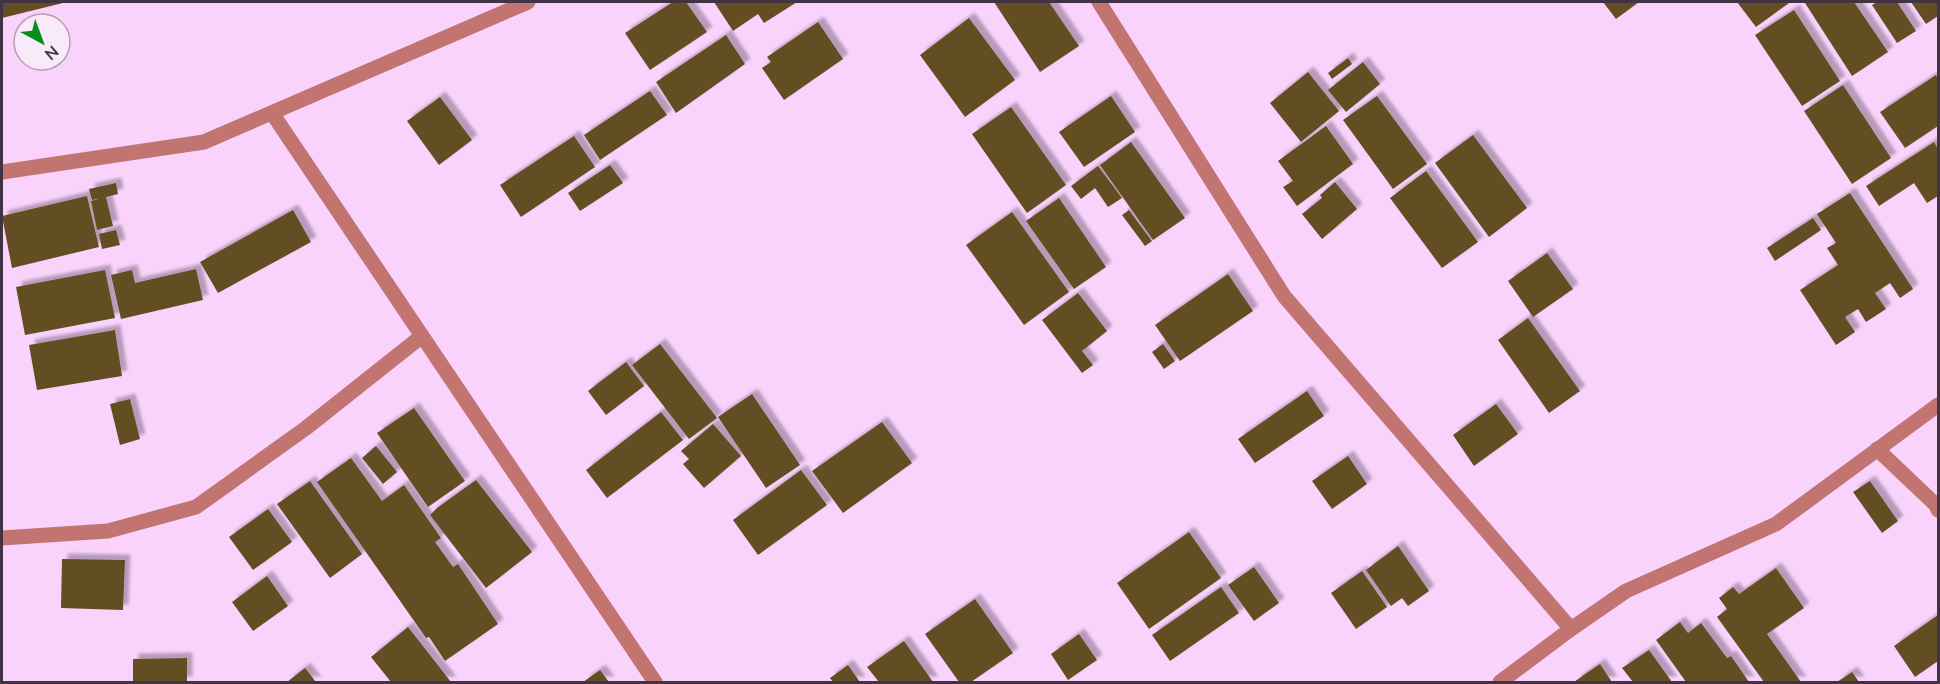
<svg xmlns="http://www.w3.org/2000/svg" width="1940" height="684" viewBox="0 0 1940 684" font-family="'Nunito Sans',sans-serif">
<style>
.building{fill:#634e20;filter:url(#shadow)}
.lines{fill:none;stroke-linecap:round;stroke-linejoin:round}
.minor{stroke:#c27470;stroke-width:15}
</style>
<defs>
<filter id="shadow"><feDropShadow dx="5.5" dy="-5.5" stdDeviation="1.5" flood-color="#0004"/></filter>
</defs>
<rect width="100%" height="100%" fill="#fad3fd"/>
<path class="building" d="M2,2H67L2,18Z
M673,2H686L707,32L650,70L625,33Z
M714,2H797L764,23L758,14L733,31Z
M994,2H1049L1079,46L1040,72Z
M1603,2H1639L1616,19Z
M1737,2H1788L1789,3L1756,27Z
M1807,2H1854L1888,52L1852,76L1805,3Z
M1877,2H1897L1916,31L1897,43L1872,5Z
M1911,2H1938V16L1926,24Z
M1794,10L1840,81L1802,106L1755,35Z
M969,18L1015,80L965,117L920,55Z
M818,22L843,59L784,100L762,68L771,62L767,57Z
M726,35L745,64L676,113L656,82Z
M1348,58L1352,64L1332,79L1328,73Z
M1363,62L1380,84L1346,112L1328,90Z
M1308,72L1339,111L1301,142L1270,103Z
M1936,75L1938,79V126L1905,148L1880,112Z
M1843,85L1891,158L1852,184L1804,111Z
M650,91L667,115L600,160L584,135Z
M1111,96L1135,132L1084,167L1059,132Z
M1377,96L1427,164L1393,189L1343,120Z
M440,97L472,140L439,165L407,121Z
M1011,107L1066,185L1027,213L972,134Z
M1326,126L1353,164L1297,206L1283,187L1293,181L1278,161Z
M1473,135L1527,208L1489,237L1435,163Z
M574,136L595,167L521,217L500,185Z
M1131,142L1185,218L1153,240L1100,165Z
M1934,142L1938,149V196L1927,203L1914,183L1879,206L1866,186Z
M610,165L623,183L580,211L568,193Z
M1098,166L1122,198L1108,207L1095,188L1081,199L1071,186Z
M1426,171L1478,242L1442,268L1390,198Z
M1335,182L1357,209L1322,239L1302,214L1322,198L1320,195Z
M116,183L118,194L106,197L113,226L97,230L91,201L98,199L92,200L89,189Z
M1850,193L1913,289L1900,298L1890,283L1875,293L1886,309L1866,322L1858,309L1845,317L1855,332L1836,345L1800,290L1838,265L1827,248L1836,243L1817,214Z
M87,196L99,247L12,268L2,216Z
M1059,198L1106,267L1074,289L1026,221Z
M293,210L311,242L218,293L200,262Z
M1129,210L1152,241L1145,246L1122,215Z
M1012,212L1069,292L1024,325L966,245Z
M1813,218L1821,230L1775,261L1767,248Z
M116,230L120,245L102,249L99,234Z
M1547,253L1573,289L1533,317L1508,281Z
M196,269L203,300L121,319L111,275L132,270L135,283Z
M105,270L115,318L25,335L16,287Z
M1228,274L1253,311L1180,361L1155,325Z
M1078,293L1107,331L1082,351L1093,365L1082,373L1042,320Z
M1528,318L1580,391L1549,413L1498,340Z
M115,330L122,376L37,390L29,345Z
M660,344L717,418L689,439L632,365Z
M1163,344L1175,361L1164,369L1152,352Z
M626,362L644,386L606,415L588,391Z
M1307,391L1324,416L1255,463L1238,439Z
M752,394L800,465L766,488L718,417Z
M130,399L140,439L120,445L110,404Z
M1496,404L1518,434L1474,466L1453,435Z
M414,408L465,481L428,507L377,433Z
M661,412L683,440L607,498L586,470Z
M882,422L912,463L843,513L812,471Z
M713,424L741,456L704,488L683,464L689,459L681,451Z
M376,446L397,472L383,484L362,458Z
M1348,456L1367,484L1332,509L1312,481Z
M351,458L382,501L404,485L441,538L435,542L453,567L458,564L498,624L445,661L429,637L426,638L317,482Z
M801,470L827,505L758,555L733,520Z
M476,480L532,552L486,588L430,515L437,508Z
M310,481L362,554L330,578L277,504Z
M1870,481L1898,521L1882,533L1853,492Z
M268,509L292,542L253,570L229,537Z
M1189,532L1221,578L1149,629L1117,583Z
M1398,546L1429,591L1408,606L1402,598L1391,606L1366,570Z
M62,559L125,560L123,610L61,608Z
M1254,567L1279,603L1254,621L1228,585Z
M1776,568L1804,608L1767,634L1801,682H1764L1717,617L1727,609L1719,598L1733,587L1739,594Z
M1362,571L1387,607L1356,629L1331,593Z
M267,576L288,606L253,631L232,602Z
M1221,587L1239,613L1170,661L1152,635Z
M975,599L1013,653L971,682H959L925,634Z
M1938,615V661L1915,677L1894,646Z
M1680,622L1688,633L1701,623L1727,658L1731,656L1749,682H1686L1656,640Z
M408,627L451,682H391L371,657Z
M1079,634L1097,660L1068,680L1051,654Z
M904,641L933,682H879L867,667Z
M1649,650L1672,682H1633L1622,668Z
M187,658V682H133V659Z
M1600,664L1612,682H1574L1588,672Z
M848,665L860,682H833L830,678Z
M305,668L316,682H287Z
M600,670L609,682H583Z
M1852,672L1859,682H1837Z"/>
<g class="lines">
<path class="minor" d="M1099,2L1284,296L1571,629
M272,113L655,682
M2,172L204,142L528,2
M1877,449L1936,505L1938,510
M2,538L108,531L196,507L306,428L422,336
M1500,682L1571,629L1626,591L1776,524L1938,405"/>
</g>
<rect width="1940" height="684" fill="none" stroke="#423344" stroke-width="6"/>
<g transform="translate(42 42) rotate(139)"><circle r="28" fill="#f9eafa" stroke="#b0a1b1" stroke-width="1.5"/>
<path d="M0-4.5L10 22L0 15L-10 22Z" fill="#068d1b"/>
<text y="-9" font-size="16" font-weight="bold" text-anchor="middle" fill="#423344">N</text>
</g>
</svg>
